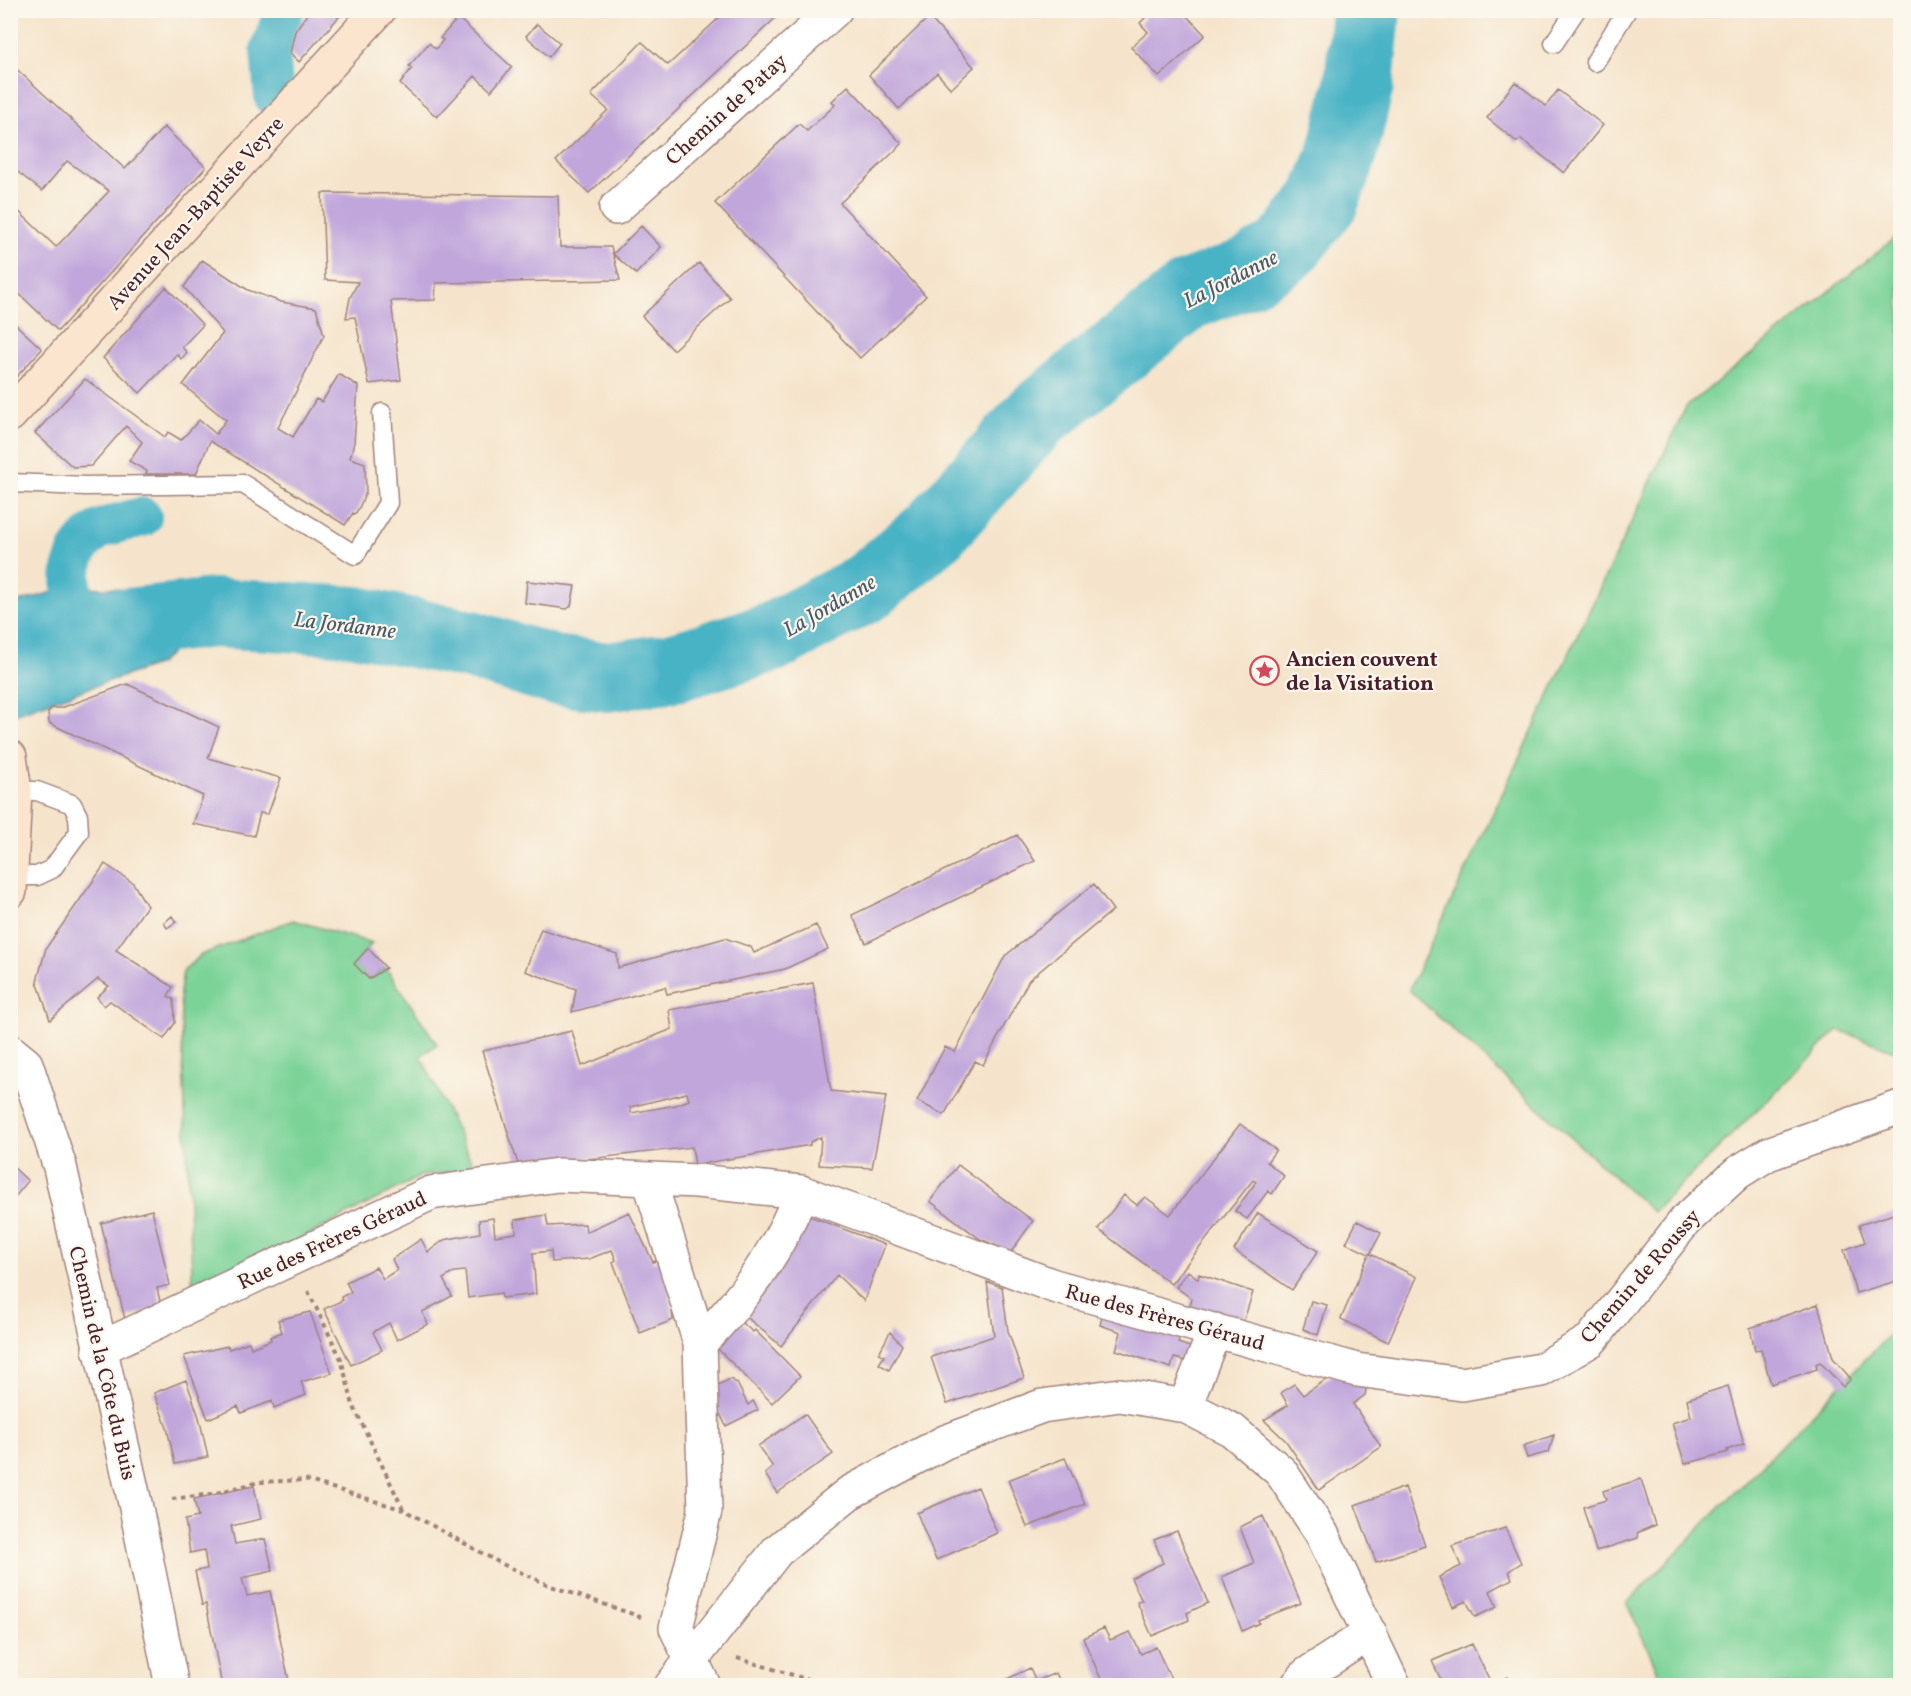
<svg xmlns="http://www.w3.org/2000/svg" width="1911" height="1696" viewBox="0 0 1911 1696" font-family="Vollkorn,serif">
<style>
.green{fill:#7bd398;stroke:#627962;stroke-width:1.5}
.water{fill:#49b3c6;stroke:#4a6978;stroke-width:1.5}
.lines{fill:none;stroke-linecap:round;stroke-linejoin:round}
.canal{stroke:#49b3c6;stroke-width:40}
.river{stroke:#49b3c6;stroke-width:70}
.building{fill:#c0a6db;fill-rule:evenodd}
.service-casing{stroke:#a0827b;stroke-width:21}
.minor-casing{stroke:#a0827b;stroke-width:36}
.tertiary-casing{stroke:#a0827b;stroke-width:36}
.secondary-casing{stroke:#a0827b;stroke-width:36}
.path{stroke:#a0827b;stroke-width:4;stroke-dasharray:4.5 4.5;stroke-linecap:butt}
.service{stroke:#fff;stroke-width:18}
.minor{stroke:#fff;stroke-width:33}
.tertiary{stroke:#fff;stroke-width:33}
.secondary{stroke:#fbe5cf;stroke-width:33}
.labels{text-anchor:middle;stroke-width:4.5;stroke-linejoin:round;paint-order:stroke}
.street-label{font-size:21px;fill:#4a1f2b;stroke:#fbf7ec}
.poi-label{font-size:21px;font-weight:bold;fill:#4a1f2b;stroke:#fbf7ec;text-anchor:start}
.water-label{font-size:22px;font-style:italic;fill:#4a5a69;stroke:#fbf7ec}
</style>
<rect width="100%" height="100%" fill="#fbf7ec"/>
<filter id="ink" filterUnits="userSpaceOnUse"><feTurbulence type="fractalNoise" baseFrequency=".0167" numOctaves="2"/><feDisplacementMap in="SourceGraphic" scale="12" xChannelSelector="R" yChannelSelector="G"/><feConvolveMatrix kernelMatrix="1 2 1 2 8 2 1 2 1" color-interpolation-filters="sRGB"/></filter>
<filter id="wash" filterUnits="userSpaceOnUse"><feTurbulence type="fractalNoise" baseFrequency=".008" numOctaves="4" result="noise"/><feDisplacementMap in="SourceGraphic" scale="24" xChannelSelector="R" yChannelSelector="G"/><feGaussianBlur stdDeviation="1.35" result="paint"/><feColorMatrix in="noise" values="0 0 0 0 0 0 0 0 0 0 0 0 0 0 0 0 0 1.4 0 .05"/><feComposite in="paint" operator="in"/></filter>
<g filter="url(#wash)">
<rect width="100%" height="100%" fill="#f5e4cb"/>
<path class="green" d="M1900,234V1053L1838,1030L1653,1212L1409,990L1686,407Z
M293,920L372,943L355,964L369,979L386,968L437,1044L421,1056L475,1169L421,1176L193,1295L180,992L183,971L201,955Z
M1900,1324V1685H1664L1627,1603Z"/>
<path class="water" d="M71,587L114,588L214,613L159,664L11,715V604Z"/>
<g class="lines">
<path class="canal" d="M274,97L270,51L284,10
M76,629C72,594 61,554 97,531C109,524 128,521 142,517"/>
<path class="river" d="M10,651L76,629L214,613L356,621L471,645L554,670L608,677L675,667L773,637L866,588L933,532L1038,415L1189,295L1249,272L1285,250L1324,201L1343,152L1359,84L1366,10"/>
</g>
<g id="blocks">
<path class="building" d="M310,10H345L299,62L290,53L295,31Z
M713,10H784L589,193L556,161L608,110L591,95L642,42L668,65L719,18Z
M1138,10H1181L1205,35L1159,77L1131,47L1148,32L1140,23L1145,18Z
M929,17L974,67L951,89L937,73L899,109L869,75Z
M458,18L512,67L491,91L475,76L437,117L400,84L412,68L409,66L429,43L436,49L443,40L440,38Z
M537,24L560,43L549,57L526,36Z
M10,63L125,169L164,127L206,167L58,331L10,285V203L56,247L109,191L67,161L42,191L10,166Z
M1515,82L1546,106L1558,90L1603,125L1564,173L1521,139L1517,142L1487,118Z
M848,86L902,144L840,203L926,296L860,358L715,203L799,124L807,131L835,105L832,101Z
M322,193L558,196L560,247H611L613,254L641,226L661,247L636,274L613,254L620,280L436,283L435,300L391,301L401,380L369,384L355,317L346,318L350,298L358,282L325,280Z
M202,260L248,290L281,302L316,308L324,335L278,428L293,437L316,399L322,402L339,374L358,386L354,443L350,458L365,463L366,492L359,508L355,514L353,513L345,525L210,441L196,474H146L147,471L129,461L142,442L126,426L91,466L73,467L35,433L85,379L165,437L168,432L181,440L199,420L216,434L226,420L183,385L223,333L184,287Z
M699,263L730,298L673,350L642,316Z
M166,287L203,325L182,347L187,353L181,359L177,354L140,393L103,358Z
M10,319L42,349L10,384Z
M527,581L575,586L571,606L567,609L525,603Z
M127,684L219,727L208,758L281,778L268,814L260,813L254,836L193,824L203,796L49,723L48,712L51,708H61Z
M1017,835L1035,861L866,943L852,915Z
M105,864L133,883L147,906L116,950L173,987L168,996L174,1000L175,1023L164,1039L110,1001L104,1006L97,997L109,986L98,979L50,1020L37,981L46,948Z
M1094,884L1113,910L1029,980L983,1065L975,1061L944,1115L917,1101L945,1047L955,1052L1005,956Z
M172,916L176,922L167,928L164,923Z
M816,925L828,949L785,969L667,994L665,987L572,1012L576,989L525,971L541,929L617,954L618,968L725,938L751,947L754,953Z
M368,948L386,968L369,979L354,964Z
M813,983L831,1091L886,1097L872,1168L819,1165L821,1137L810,1142V1145L695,1165L692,1147L519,1167L482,1051L572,1031L582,1066L672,1029L669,1010ZM687,1093L689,1100L676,1105L631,1113L630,1107Z
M1240,1124L1276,1150L1267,1162L1284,1176L1272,1194L1268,1191L1247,1219L1235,1211L1256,1182L1253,1180L1171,1284L1098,1229L1124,1195L1137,1205L1145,1197L1170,1215Z
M10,1164L28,1181L15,1197L10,1193Z
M958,1165L1033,1221L1011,1252L980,1239L930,1201Z
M152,1210L170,1285L157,1288L161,1306L125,1319L101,1223Z
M629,1212L653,1262L659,1260L669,1285L673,1320L640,1333L613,1262L616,1260L612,1250L589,1259L552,1262L551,1251L533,1253L536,1294L502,1298L501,1293L468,1298L465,1271L454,1272L443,1279L452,1296L422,1312L428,1324L397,1340L389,1323L373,1332L382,1350L351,1365L324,1309L343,1300L341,1297L351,1292L346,1282L376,1267L383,1279L397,1270L392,1259L421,1239L428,1252L444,1240L480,1233L479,1220L493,1218L495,1236L516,1233L515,1220L546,1215L548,1226L585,1224L586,1232Z
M1900,1212V1280L1856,1293L1844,1250L1865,1242L1859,1225Z
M1258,1213L1318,1251L1292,1290L1234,1250Z
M807,1215L885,1245L864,1301L837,1275L781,1346L743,1314Z
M1357,1221L1381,1233L1370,1254L1417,1277L1388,1342L1341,1319L1369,1254L1346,1243Z
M1188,1271L1198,1279L1199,1274L1253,1292L1242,1326L1189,1308L1192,1299L1176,1287Z
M987,1282L1002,1287L1008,1331L1024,1378L947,1404L931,1357L994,1336Z
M1311,1301L1327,1305L1318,1335L1303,1329Z
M1818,1304L1833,1358L1851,1379L1843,1387L1820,1362L1816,1364L1817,1369L1771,1384L1761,1349L1755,1350L1750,1328Z
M310,1312L332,1373L301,1382L306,1395L274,1408L272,1401L241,1413L238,1406L208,1419L184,1356L228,1346L229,1349L249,1342L251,1348L271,1340L270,1337L282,1332L278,1320Z
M1103,1313L1180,1337L1178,1343L1190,1347L1186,1361L1174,1358L1171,1368L1116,1350L1121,1332L1100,1325Z
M739,1320L753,1332L755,1330L800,1376L772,1403L717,1348Z
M890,1332L902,1345L889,1370L879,1364L884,1356L879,1353Z
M1333,1375L1367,1383L1365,1395L1353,1404L1381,1447L1319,1490L1286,1441L1264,1420L1288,1405L1281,1393L1294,1384L1303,1395Z
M730,1379L737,1383L748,1405L753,1401L758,1410L726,1426L710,1393L712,1388Z
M186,1380L199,1417L208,1457L175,1464L167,1428L154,1393Z
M1728,1386L1744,1444L1727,1450L1728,1452L1685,1464L1672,1423L1691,1417L1687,1399Z
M805,1414L833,1454L777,1493L765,1474L773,1467L758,1446Z
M1554,1435L1549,1452L1527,1458L1523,1446Z
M1065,1458L1085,1504L1027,1527L1008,1480Z
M1641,1479L1655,1525L1637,1533L1638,1538L1596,1551L1583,1507L1606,1500L1603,1491Z
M254,1486L261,1519L231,1526L235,1544L265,1539L273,1571L242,1578L247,1596L270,1591L290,1686H222L206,1604L202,1605L195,1571L207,1569L204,1550L190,1553L185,1520L198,1517L194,1499Z
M978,1487L997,1533L936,1560L917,1513Z
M1405,1487L1425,1546L1376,1562L1355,1505Z
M1263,1516L1301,1603L1258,1620L1259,1623L1242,1631L1222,1577L1254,1563L1240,1527Z
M1505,1528L1521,1563L1509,1571L1512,1579L1490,1591L1497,1607L1475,1617L1466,1601L1453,1607L1439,1577L1461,1566L1452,1546Z
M1177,1531L1208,1603L1187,1613L1189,1620L1152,1636L1137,1602L1142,1601L1131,1578L1163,1563L1154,1540Z
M1104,1628L1110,1640L1130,1632L1141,1654L1156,1647L1172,1681L1162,1686H1104L1083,1638Z
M1472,1644L1492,1685L1507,1677L1511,1686H1444L1432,1661Z
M1030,1668L1036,1681L1056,1673L1062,1686H1011L1007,1679Z"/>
</g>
</g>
<g filter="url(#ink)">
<use href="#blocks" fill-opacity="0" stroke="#a0827b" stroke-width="1.5"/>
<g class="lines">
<defs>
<path id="service" d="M1554,43L1576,10
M1595,62L1627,10
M10,483L86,486L243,484L355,555L388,503L382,413
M12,876H37L52,869L79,832L78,816L72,804L37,791H15"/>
<path id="minor" d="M616,208L835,10
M649,1179L700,1343C743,1300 780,1249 801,1192
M700,1343L705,1511L676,1628L704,1686
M99,1349L431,1193L558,1175L697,1181L801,1192L1054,1286L1357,1370L1462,1384L1541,1370L1591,1340L1685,1221L1737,1173L1768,1154L1900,1107
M1185,1406L1215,1330
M1297,1686L1307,1674L1370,1633"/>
<path id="tertiary" d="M10,1051L26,1064L60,1167L135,1503L172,1686
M671,1686L777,1551L849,1493L945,1442L1042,1406L1120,1395L1185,1406L1232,1430L1281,1472L1322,1534L1394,1686"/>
<path id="secondary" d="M10,415L379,10
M10,757L15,791L10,891"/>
</defs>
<use href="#service" class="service-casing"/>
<use href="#minor" class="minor-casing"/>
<use href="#tertiary" class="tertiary-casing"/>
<use href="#secondary" class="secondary-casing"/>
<path class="path" d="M308,1291L341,1359L353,1405L403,1509
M172,1499L212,1494L259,1482L306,1480L404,1510L500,1563L551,1586L641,1617
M737,1658L829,1686"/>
<use href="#service" class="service"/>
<use href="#minor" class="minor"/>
<use href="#tertiary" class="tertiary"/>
<use href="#secondary" class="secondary"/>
</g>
</g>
<defs>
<symbol id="sight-ring" viewBox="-11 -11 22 22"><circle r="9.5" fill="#fbf7ec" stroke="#d1495b" stroke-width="1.5"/><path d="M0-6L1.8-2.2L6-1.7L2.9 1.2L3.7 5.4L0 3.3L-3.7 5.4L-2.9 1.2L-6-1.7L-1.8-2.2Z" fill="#d1495b"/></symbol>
</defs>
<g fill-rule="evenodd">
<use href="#sight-ring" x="1248" y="654" width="33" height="33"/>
</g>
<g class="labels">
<g class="street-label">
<text transform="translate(726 109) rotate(-42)" y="7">Chemin de Patay</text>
<text transform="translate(195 213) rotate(-48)" y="7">Avenue Jean-Baptiste Veyre</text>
<text transform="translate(332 1240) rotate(-25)" y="7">Rue des Frères Géraud</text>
<text transform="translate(1640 1276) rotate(-49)" y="7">Chemin de Roussy</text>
<text transform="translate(1165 1317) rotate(15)" y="7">Rue des Frères Géraud</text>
<text transform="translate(103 1363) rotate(77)" y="7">Chemin de la Côte du Buis</text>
</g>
<g class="poi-label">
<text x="1286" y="666">Ancien couvent<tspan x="1286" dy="24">de la Visitation</tspan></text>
</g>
<g class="water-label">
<text transform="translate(1230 278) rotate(-27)" y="8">La Jordanne</text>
<text transform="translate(829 605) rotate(-30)" y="8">La Jordanne</text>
<text transform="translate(345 624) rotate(7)" y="8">La Jordanne</text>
</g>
</g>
<rect width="1911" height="1696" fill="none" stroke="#fbf7ec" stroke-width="36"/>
</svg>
